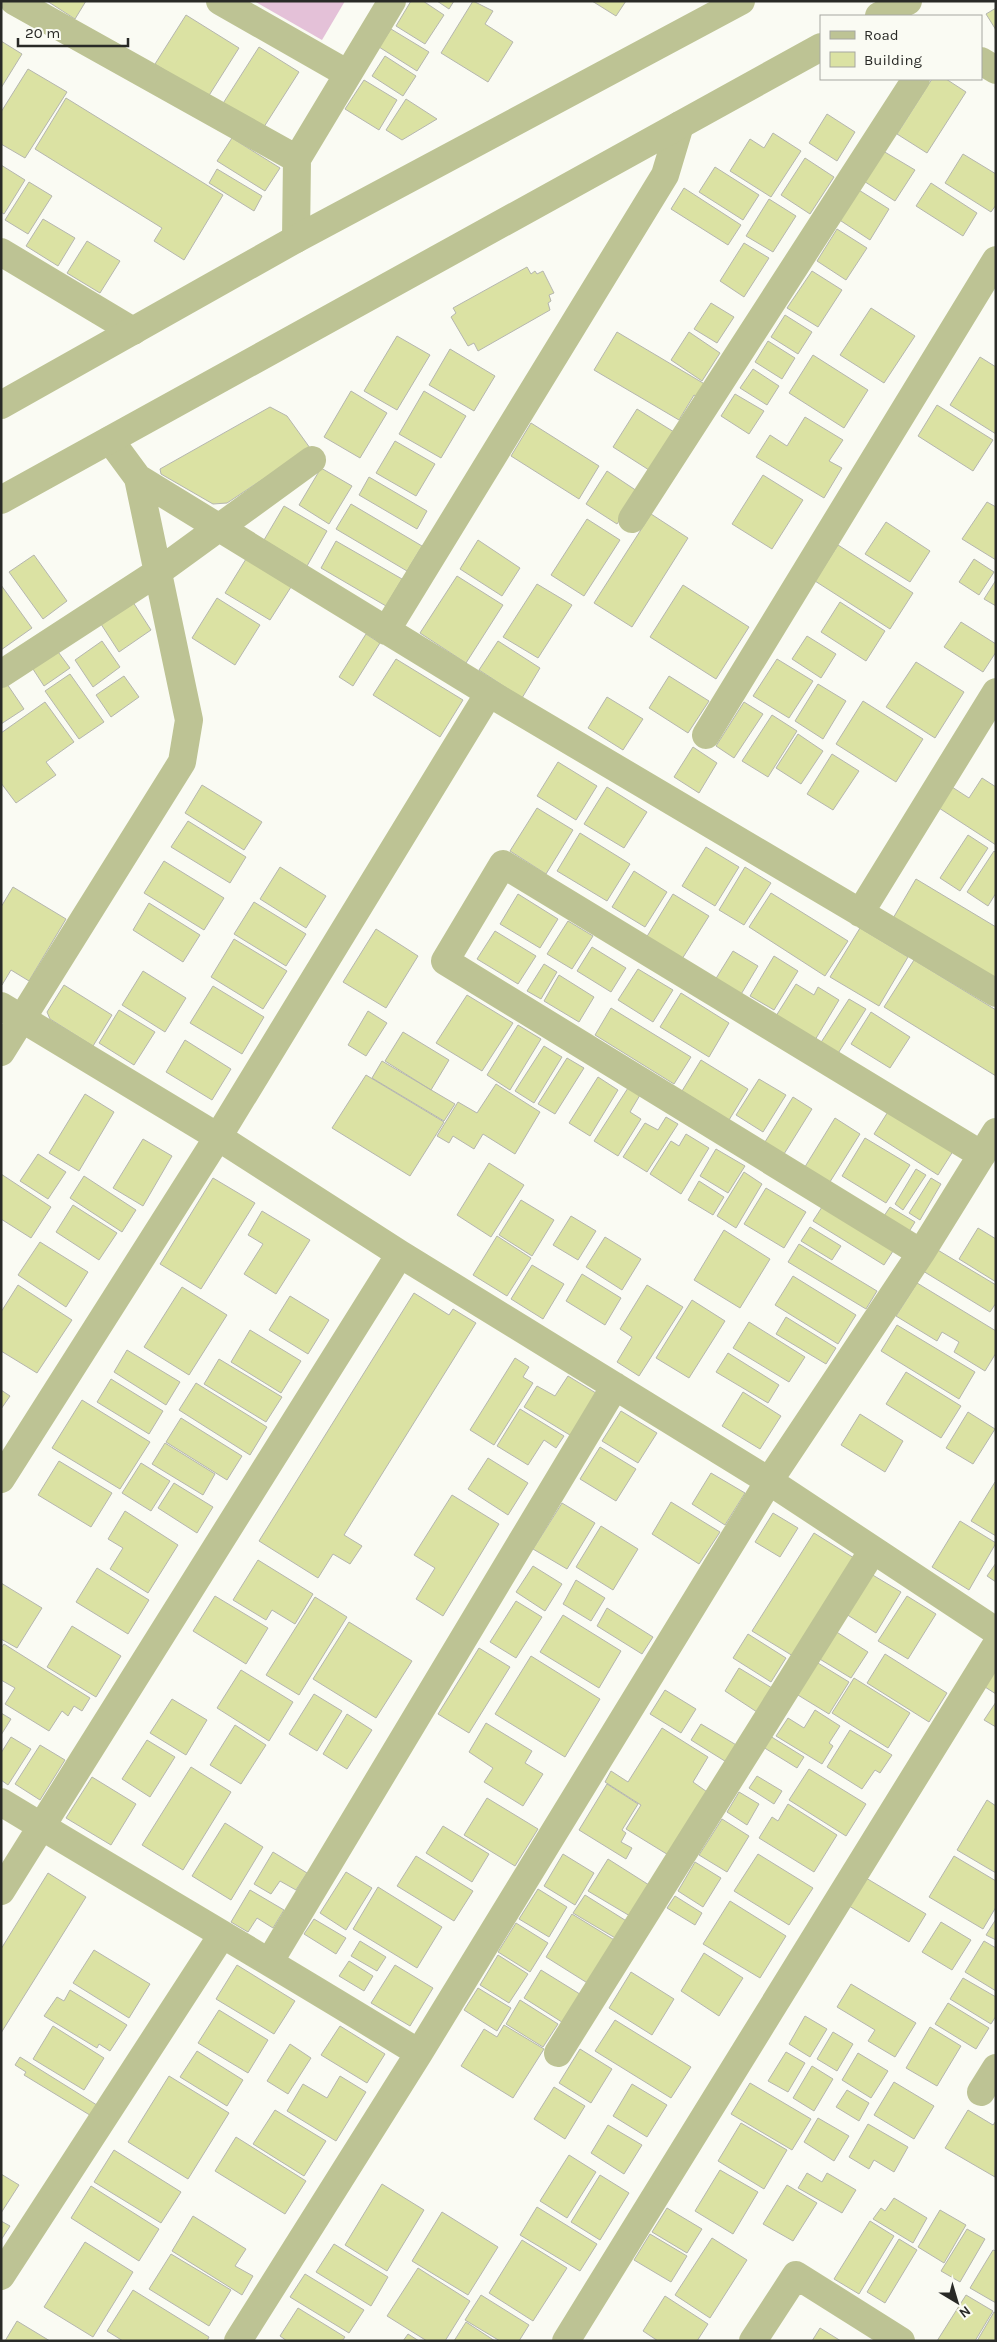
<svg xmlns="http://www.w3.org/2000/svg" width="997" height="2342" viewBox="0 0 997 2342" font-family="Karla,sans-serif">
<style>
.green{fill:#e4c1d8}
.building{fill:#dbe2a3;stroke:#b5b6ae}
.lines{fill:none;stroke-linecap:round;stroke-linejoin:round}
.minor{stroke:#bdc394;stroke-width:28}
.tertiary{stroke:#bdc394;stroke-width:28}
</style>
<rect width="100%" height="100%" fill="#fafbf3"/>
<path class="green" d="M254,1H345L322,40Z"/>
<path class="building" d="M47,1H86L75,19Z
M411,1H423L444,15L425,44L396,26Z
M437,1H454L449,9Z
M473,1L493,11L485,24L513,42L488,82L441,53Z
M592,1H626L616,16Z
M996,8V30L986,14Z
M186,15L239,48L208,97L155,64Z
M391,29L429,52L417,71L379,47Z
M1,41L22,54L1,88Z
M259,47L299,72L262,130L222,105Z
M385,56L416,76L403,96L372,76Z
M28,69L67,92L25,158L1,144V112Z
M932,79H946L966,92L927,153L897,134Z
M364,80L397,100L379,130L345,109Z
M66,98L223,195L184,260L154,241L162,228L35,149Z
M406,99L437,119L402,140L386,130Z
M827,114L855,132L837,161L809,143Z
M773,133L801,151L771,197L730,171L750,139L764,148Z
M232,138L280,168L265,191L217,161Z
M878,148L915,170L895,201L859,178Z
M963,154L996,174V205L991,212L945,183Z
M805,158L834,177L810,214L781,195Z
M1,165L25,180L4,214L1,212Z
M715,167L759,195L743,220L699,192Z
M217,169L262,196L254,211L209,183Z
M29,182L52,196L28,234L5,220Z
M931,183L977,213L963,236L916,206Z
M854,187L889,209L870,240L835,217Z
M684,188L741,225L728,245L671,209Z
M769,199L796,216L773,252L746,236Z
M43,219L75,238L58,266L26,246Z
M837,229L867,248L846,280L817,261Z
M87,241L120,261L100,293L67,273Z
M744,243L769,258L744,297L720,281Z
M527,267L531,274L535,271L537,274L543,271L554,293L549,295L551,301L548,303L550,310L478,351L474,343L468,346L451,317L456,313L453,308Z
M812,271L842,290L818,327L787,308Z
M711,303L734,317L717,343L694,329Z
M871,308L915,336L884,383L840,355Z
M785,315L812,332L798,354L771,337Z
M617,332L708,386L700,399L694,395L679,420L594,370Z
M689,332L720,353L702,381L671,360Z
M397,336L430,355L397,410L364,391Z
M768,341L795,358L782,379L755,362Z
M450,349L495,376L474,411L429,385Z
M813,355L868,390L844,428L789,393Z
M980,357L996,367V434L950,405Z
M753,369L779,386L767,405L740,388Z
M351,391L387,413L360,458L324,437Z
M424,391L466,416L441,458L399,434Z
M735,394L764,411L749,434L721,416Z
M937,405L993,440L973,471L918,436Z
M270,407L287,416L310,448L227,503L213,504L161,474L160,469Z
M637,409L674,432L649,470L613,447Z
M805,417L843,440L829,461L842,468L824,498L756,457L770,435L787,446Z
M531,423L599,466L579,499L511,456Z
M395,441L435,464L416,496L376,473Z
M321,468L352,486L329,524L299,505Z
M607,471L637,491L617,524L586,504Z
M763,475L803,500L772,549L732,524Z
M369,477L427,511L417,529L359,495Z
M987,502L996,507V560L962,539Z
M351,504L422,546L407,571L336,529Z
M284,506L327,531L307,566L264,540Z
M651,514L688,538L632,627L594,603Z
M587,519L620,540L584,596L551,575Z
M886,522L930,551L910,582L865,554Z
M478,540L520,568L502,596L460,569Z
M336,541L402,579L386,606L321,568Z
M838,545L913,593L890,629L815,581Z
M34,555L67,601L43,619L9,572Z
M246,559L291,587L270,620L225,593Z
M974,559L994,572L979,595L959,582Z
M457,576L503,605L466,663L420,633Z
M996,580V606L984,599Z
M537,584L572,605L538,658L503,637Z
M1,585L32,628L1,650Z
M683,585L749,627L716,679L650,637Z
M217,598L260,625L235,665L192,638Z
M131,599L151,630L119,652L99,621Z
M840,602L885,631L866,661L821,632Z
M961,622L996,644V652L983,672L944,647Z
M366,634L380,643L353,686L339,677Z
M807,636L836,654L821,678L792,659Z
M102,641L120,667L93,687L75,660Z
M498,641L540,668L522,698L479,670Z
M53,645L70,668L44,686L29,663Z
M396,659L463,700L440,737L373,695Z
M777,659L813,681L789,718L753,696Z
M916,662L964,692L935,738L886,707Z
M70,674L104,722L79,739L45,691Z
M124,676L139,697L111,717L96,695Z
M669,676L709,701L688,733L649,708Z
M7,684L24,709L1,724V688Z
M818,684L846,701L823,739L795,721Z
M607,697L643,719L623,750L588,728Z
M863,701L923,739L896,782L836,744Z
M45,702L74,742L46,762L56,775L16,803L1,783V733Z
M744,702L763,714L734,758L716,746Z
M772,715L797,731L768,777L742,761Z
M798,734L823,751L801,784L776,768Z
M693,747L717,763L699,793L674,777Z
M832,754L859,771L833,810L807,794Z
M558,762L597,786L576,820L537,796Z
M982,778L996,787V845L939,808L952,787L969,798Z
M202,785L262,822L244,850L185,813Z
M607,787L647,812L624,848L584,824Z
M537,808L573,830L546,874L510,851Z
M188,821L246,857L230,883L171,847Z
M580,833L630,864L607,901L557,871Z
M968,835L988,848L960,891L940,878Z
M706,847L739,867L715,906L682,886Z
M994,851L996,853V893L988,906L967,892Z
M164,861L224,898L204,930L144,893Z
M280,867L326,896L306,928L260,899Z
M745,867L771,883L744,925L719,910Z
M634,871L667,892L645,927L612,907Z
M916,879L996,927V981L892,920Z
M13,887L66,919L29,981L11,970L2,985L1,907Z
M771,893L848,941L825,976L749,927Z
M518,894L558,919L540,948L500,924Z
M673,894L709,916L682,959L646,938Z
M254,902L306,934L286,966L234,934Z
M149,903L200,935L183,962L133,930Z
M568,921L593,936L572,969L547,954Z
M860,928L908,957L879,1006L830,977Z
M376,929L418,956L386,1008L343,982Z
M495,931L536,956L518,984L477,959Z
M234,939L287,971L263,1009L211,977Z
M592,947L626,968L611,992L577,971Z
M733,951L758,966L740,996L715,980Z
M774,956L798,971L774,1010L750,996Z
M914,960L996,1010V1076L884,1007Z
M544,964L557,972L541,999L527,991Z
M638,969L673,990L653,1022L618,1000Z
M143,971L186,998L165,1032L122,1005Z
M559,975L594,997L579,1022L544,1001Z
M796,984L814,995L818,987L839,1000L815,1040L776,1016Z
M64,985L112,1015L93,1046L50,1019L47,1012Z
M213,986L264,1017L242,1054L190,1023Z
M681,993L729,1023L709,1057L660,1027Z
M467,995L513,1023L482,1071L436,1043Z
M849,999L866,1009L837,1055L820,1044Z
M611,1008L691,1057L674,1084L595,1035Z
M119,1010L155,1032L134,1065L99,1043Z
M368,1011L387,1023L366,1056L348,1045Z
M871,1012L910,1037L890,1068L851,1044Z
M518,1025L541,1039L510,1090L487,1075Z
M403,1032L449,1060L431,1090L385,1061Z
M185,1040L231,1069L212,1100L166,1072Z
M544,1046L562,1057L534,1103L515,1091Z
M567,1058L584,1068L555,1114L538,1104Z
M701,1060L748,1089L729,1120L682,1091Z
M382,1061L455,1104L444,1121L372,1078Z
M366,1075L444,1122L410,1176L332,1128Z
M598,1077L618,1090L590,1136L569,1123Z
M759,1079L786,1095L763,1132L736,1115Z
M496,1084L540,1112L515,1154L483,1134L474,1149L453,1136L449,1143L437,1136L458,1102L477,1113Z
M628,1088L640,1095L630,1112L641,1119L618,1156L594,1141Z
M85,1094L114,1112L79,1171L49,1153Z
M793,1097L812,1109L784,1154L765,1142Z
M891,1107L955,1148L938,1175L874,1134Z
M666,1117L678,1124L647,1172L623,1157L645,1123L658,1130Z
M835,1118L860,1134L828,1185L803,1170Z
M686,1134L709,1148L681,1194L650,1174L671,1141L679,1146Z
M865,1138L910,1165L886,1203L842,1176Z
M143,1139L172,1156L143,1206L113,1188Z
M716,1149L745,1166L728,1193L700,1176Z
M38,1154L66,1172L48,1199L20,1181Z
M489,1163L524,1185L491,1237L457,1215Z
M916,1169L926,1175L903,1210L895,1204Z
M744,1172L762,1184L736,1228L717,1216Z
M1,1174L51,1207L31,1238L1,1219Z
M84,1176L136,1210L122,1232L70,1198Z
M213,1178L255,1203L201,1289L160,1264Z
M931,1178L941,1184L920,1220L909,1213Z
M699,1181L724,1197L713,1215L688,1200Z
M766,1188L806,1212L784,1248L744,1224Z
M521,1200L554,1220L532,1256L499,1235Z
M824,1204L895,1248L884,1265L813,1221Z
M73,1205L117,1233L99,1260L56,1232Z
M890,1207L915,1222L905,1238L880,1222Z
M262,1211L310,1240L276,1294L244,1274L263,1244L248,1235Z
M571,1216L596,1231L578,1260L553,1245Z
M810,1227L841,1246L832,1260L801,1241Z
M978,1228L996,1239V1282L959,1259Z
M724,1230L770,1259L740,1308L694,1280Z
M497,1236L531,1258L507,1296L473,1275Z
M605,1237L641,1259L622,1290L586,1267Z
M40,1242L88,1272L66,1307L18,1275Z
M799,1244L877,1291L866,1309L788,1262Z
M936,1249L996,1285V1303L990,1312L923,1271Z
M532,1265L564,1284L543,1319L511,1299Z
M582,1274L621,1298L605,1325L566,1301Z
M793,1276L856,1315L838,1344L775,1305Z
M917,1283L996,1331V1353L985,1371L954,1352L959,1342L942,1332L937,1341L896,1316Z
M18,1285L72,1320L37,1373L1,1351V1312Z
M647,1285L683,1307L639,1376L617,1362L632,1337L620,1329Z
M182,1287L227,1315L189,1375L144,1347Z
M414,1293L449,1315L453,1309L476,1323L344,1535L362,1546L350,1564L333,1554L318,1578L259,1541Z
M290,1296L329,1320L308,1354L269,1330Z
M692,1300L725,1321L689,1378L656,1358Z
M786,1317L836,1348L826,1364L776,1334Z
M749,1322L805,1357L789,1382L733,1348Z
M897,1325L975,1372L959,1399L881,1351Z
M250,1330L301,1361L281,1393L231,1362Z
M127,1350L180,1382L166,1405L114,1372Z
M728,1353L779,1385L768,1403L716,1372Z
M515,1358L529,1367L523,1377L533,1383L494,1445L470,1430Z
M219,1359L282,1397L266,1422L204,1384Z
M906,1372L961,1406L941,1438L886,1404Z
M568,1376L604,1398L578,1440L524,1407L537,1386L555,1396Z
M111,1379L163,1411L149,1434L97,1402Z
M196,1383L267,1427L250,1455L179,1410Z
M1,1390L10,1396L1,1409Z
M743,1392L781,1416L760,1449L722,1426Z
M82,1400L150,1442L120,1489L52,1448Z
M520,1409L564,1436L556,1448L544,1440L528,1465L497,1446Z
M621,1411L657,1433L638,1463L602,1441Z
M968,1412L995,1429L973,1464L946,1448Z
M860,1414L903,1441L885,1472L841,1445Z
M181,1418L242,1456L227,1480L166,1442Z
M165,1443L215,1474L203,1495L152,1464Z
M600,1447L636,1469L616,1501L580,1479Z
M488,1458L528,1483L508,1515L468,1489Z
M59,1461L112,1493L91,1527L38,1495Z
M141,1463L170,1481L151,1511L122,1493Z
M711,1473L745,1493L725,1525L692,1504Z
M995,1482L996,1483V1536L971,1521Z
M174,1483L213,1507L197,1533L158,1508Z
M452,1495L499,1524L443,1616L416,1599L435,1568L414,1555Z
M671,1502L720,1532L699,1564L652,1534Z
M562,1503L595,1523L567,1569L533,1549Z
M125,1511L178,1545L148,1593L110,1569L123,1548L108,1539Z
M773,1513L798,1528L780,1557L755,1542Z
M960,1521L996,1543L969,1590L932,1567Z
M601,1526L638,1549L613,1590L576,1567Z
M814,1533L854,1558L793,1656L752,1631Z
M258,1560L313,1594L295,1624L272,1610L266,1620L233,1600Z
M996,1563V1582L987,1576Z
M533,1566L562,1584L545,1611L516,1592Z
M97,1568L149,1600L128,1634L76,1602Z
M871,1574L901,1592L876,1633L846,1614Z
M576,1580L605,1598L591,1621L563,1604Z
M1,1583L42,1608L17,1648L1,1639Z
M215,1596L268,1628L246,1664L193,1631Z
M907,1596L936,1614L908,1659L878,1641Z
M315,1597L347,1617L299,1695L266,1675Z
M516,1601L542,1617L516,1658L490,1642Z
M607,1608L653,1637L642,1654L597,1626Z
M563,1615L621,1651L599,1688L540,1652Z
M349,1622L412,1661L376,1718L313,1679Z
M72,1626L121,1656L96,1697L47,1667Z
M835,1631L868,1652L851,1678L818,1658Z
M748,1634L786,1658L771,1682L733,1658Z
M4,1644L90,1698L82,1711L74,1706L68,1716L62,1711L49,1731L5,1704L15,1688L1,1680V1648Z
M479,1648L510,1667L469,1733L438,1714Z
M885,1654L947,1693L929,1722L867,1683Z
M531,1656L600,1699L565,1757L495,1714Z
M813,1660L849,1682L829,1714L793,1692Z
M739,1668L772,1688L757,1712L725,1691Z
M996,1669V1694L985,1687Z
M241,1670L293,1702L269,1741L217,1708Z
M854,1678L910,1713L888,1748L832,1713Z
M665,1690L696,1709L681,1733L650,1714Z
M314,1694L342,1711L317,1751L289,1734Z
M172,1699L207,1720L186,1755L150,1733Z
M996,1702V1727L984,1720Z
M815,1710L840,1726L829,1743L833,1746L822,1764L776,1736L788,1718L804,1728Z
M1,1713L11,1719L1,1735Z
M347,1714L372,1730L347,1769L323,1754Z
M486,1723L532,1751L525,1763L543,1774L523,1806L484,1782L493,1768L469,1752Z
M701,1724L738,1746L728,1763L691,1740Z
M235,1725L266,1745L241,1784L210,1765Z
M662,1728L708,1757L693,1782L710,1794L670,1856L626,1829L641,1805L605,1782L611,1771L628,1782Z
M850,1730L892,1755L880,1773L875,1770L862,1789L827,1767Z
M770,1736L804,1757L797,1768L763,1747Z
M11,1737L31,1749L8,1785L1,1780V1753Z
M147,1740L175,1757L150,1797L122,1779Z
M40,1745L65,1760L40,1800L15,1784Z
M191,1767L231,1792L183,1870L142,1845Z
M809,1769L866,1804L846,1836L789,1800Z
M757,1776L782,1791L774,1804L749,1788Z
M92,1777L136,1804L111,1845L66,1818Z
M607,1784L638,1804L622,1830L626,1833L621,1842L632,1848L626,1859L579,1830Z
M739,1792L759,1804L747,1825L727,1812Z
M487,1798L538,1829L515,1866L464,1835Z
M987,1800L996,1806V1873L957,1850Z
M788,1804L837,1835L814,1872L759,1838L772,1817L778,1821Z
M722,1819L749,1836L727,1872L699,1855Z
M225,1823L263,1847L231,1900L192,1876Z
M443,1826L489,1854L472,1882L426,1853Z
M273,1852L307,1873L296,1890L280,1881L271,1894L254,1884Z
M563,1854L594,1873L575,1905L544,1886Z
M758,1854L813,1888L789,1925L734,1891Z
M416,1856L473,1891L454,1921L397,1886Z
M954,1856L996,1881V1907L983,1929L929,1897Z
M608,1859L649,1885L630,1916L588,1891Z
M695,1862L721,1878L703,1907L678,1891Z
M346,1872L372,1888L346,1930L320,1913Z
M48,1873L86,1897L1,2033V1949Z
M866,1878L926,1914L909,1942L849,1906Z
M378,1887L442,1927L417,1968L353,1929Z
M538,1889L567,1907L549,1937L519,1919Z
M250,1890L284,1910L273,1928L257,1918L248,1932L231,1922Z
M585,1895L628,1922L617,1939L573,1913Z
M675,1896L702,1913L695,1925L667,1908Z
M730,1901L786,1936L760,1978L703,1944Z
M572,1914L616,1941L589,1984L546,1957Z
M314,1919L346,1938L336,1954L304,1934Z
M996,1919V1940L986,1935Z
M941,1922L971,1940L952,1970L922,1952Z
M516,1923L548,1943L530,1972L498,1952Z
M360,1941L386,1957L377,1971L351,1956Z
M984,1941L996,1948V1991L965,1972Z
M94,1950L150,1984L129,2018L73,1983Z
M704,1953L743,1978L719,2016L681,1991Z
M498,1955L528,1974L509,2003L480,1985Z
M349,1961L373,1976L364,1991L339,1976Z
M237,1965L295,2001L274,2034L216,1999Z
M395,1965L433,1988L410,2026L371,2003Z
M541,1970L583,1996L565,2024L524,1998Z
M631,1972L674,1999L652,2035L609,2008Z
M963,1978L996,1997V2016L991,2024L950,1999Z
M851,1984L916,2023L895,2057L868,2041L875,2030L837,2007Z
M478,1988L511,2008L497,2031L464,2010Z
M70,1990L127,2025L110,2051L99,2044L97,2048L44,2016L57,1997L64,2001Z
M520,2000L558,2024L543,2047L506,2024Z
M948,2003L989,2028L976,2049L935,2024Z
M219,2010L268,2040L248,2073L198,2043Z
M805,2016L827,2029L810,2057L789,2044Z
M615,2020L691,2067L671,2098L595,2051Z
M504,2025L544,2049L513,2098L461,2066L484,2029L497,2037Z
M53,2026L104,2058L84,2090L33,2059Z
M340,2026L385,2054L367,2083L321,2055Z
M930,2027L961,2046L937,2086L906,2068Z
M833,2032L853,2044L837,2071L817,2059Z
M290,2044L311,2058L288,2094L267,2081Z
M580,2049L612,2069L591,2103L559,2083Z
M197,2051L243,2080L227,2106L180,2077Z
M786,2052L805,2063L788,2092L768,2081Z
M858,2053L888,2071L871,2098L842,2080Z
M20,2057L100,2107L93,2117L24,2075L26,2072L15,2065Z
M812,2066L833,2079L814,2111L793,2098Z
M169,2076L229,2113L188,2179L128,2142Z
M340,2076L366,2092L336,2141L287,2111L303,2084L327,2098Z
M894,2082L934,2106L914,2139L874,2115Z
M750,2083L811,2119L792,2150L731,2114Z
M632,2084L667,2105L647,2137L613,2116Z
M554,2087L585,2106L565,2139L534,2119Z
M847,2090L869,2103L859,2121L836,2107Z
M275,2110L326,2141L304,2176L253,2144Z
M968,2110L993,2125L996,2121L995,2177L945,2148Z
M818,2118L849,2136L834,2161L804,2142Z
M741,2123L787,2150L764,2189L718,2161Z
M868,2124L908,2147L894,2172L874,2160L869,2169L849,2157Z
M608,2125L642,2145L624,2174L591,2153Z
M236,2137L306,2181L285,2214L215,2171Z
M114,2150L181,2192L161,2223L94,2182Z
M569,2155L596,2172L567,2218L540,2201Z
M720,2170L758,2192L733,2234L695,2211Z
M807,2173L822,2182L827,2173L856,2190L842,2213L798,2188Z
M1,2174L19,2185L1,2213Z
M600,2175L629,2193L600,2240L571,2222Z
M382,2184L424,2210L387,2271L345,2245Z
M787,2185L817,2203L793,2241L763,2224Z
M91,2186L159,2229L139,2261L71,2218Z
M894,2198L927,2218L913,2243L873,2219L881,2208L885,2211Z
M537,2207L597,2244L580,2271L520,2235Z
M667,2208L702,2229L687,2253L652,2232Z
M940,2210L966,2225L944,2263L918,2247Z
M442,2212L498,2247L468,2295L412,2261Z
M193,2216L246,2249L235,2266L253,2276L242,2295L172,2251Z
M1,2221L10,2226L1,2240Z
M870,2221L894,2236L859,2294L834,2279Z
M967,2229L985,2239L960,2282L941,2271Z
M650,2234L687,2256L671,2282L634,2260Z
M712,2238L747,2260L710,2318L675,2295Z
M899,2239L917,2250L885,2303L867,2292Z
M522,2240L567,2268L533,2321L489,2293Z
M85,2242L133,2272L93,2337L44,2307Z
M334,2244L388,2277L371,2306L316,2272Z
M993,2250L996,2251V2303L970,2288Z
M171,2254L231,2290L209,2326L149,2289Z
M418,2268L470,2301L445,2341H427L387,2316Z
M305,2274L364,2310L349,2333L290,2297Z
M133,2290L209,2337L207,2341H123L107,2331Z
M481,2295L529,2325L519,2341H500L465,2320Z
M966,2295L993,2311L975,2341H937Z
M665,2296L708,2324L697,2341H658L643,2331Z
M298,2308L345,2337L342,2341H287L280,2336Z
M994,2312L996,2313V2341H977Z
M17,2321L50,2341H5Z
M466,2322L495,2341H454Z
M820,2328L841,2341H812Z
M408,2334L419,2341H403Z"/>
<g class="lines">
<path class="minor" d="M14,1L297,159
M220,1L348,74
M981,61L996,70
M296,239L297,159L392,1
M1,252L133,331
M138,478L489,693L996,993
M632,519L916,79
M386,631L665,175L680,125
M1,674L158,572L312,460
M706,735L996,260
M860,913L996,692
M1,1006L218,1137L400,1254L769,1481L996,1631
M1,1052L182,762L189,720L138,478L110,440
M921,1253L445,961L503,864L982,1155
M1,1479L218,1137L489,693
M1,1802C140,1886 281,1968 419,2053
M1,1891L400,1254
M270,1961L615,1386
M558,2053L873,1550
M981,2092L996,2068
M1,2276L222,1935
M238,2341L419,2053L769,1481L921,1253L996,1132
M566,2341L996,1645
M753,2341L796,2275L901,2341"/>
<path class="tertiary" d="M879,16L908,1
M1,405L296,239L741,1
M1,500L821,47"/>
</g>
<rect width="997" height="2342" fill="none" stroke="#292a27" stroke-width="5"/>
<rect x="820" y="15" width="162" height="65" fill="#fafbf3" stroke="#a6a7a1"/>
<rect x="830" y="31" width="25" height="8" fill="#bdc394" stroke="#a6a7a1"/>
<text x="864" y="40" font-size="15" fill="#292a27">Road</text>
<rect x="830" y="52" width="25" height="15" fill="#dbe2a3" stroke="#a6a7a1"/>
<text x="864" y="65" font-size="15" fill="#292a27">Building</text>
<g transform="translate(957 2302) rotate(142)" stroke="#fafbf3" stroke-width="4" paint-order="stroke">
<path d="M0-4L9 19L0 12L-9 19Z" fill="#292a27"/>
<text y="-8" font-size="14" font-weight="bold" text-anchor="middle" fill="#292a27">N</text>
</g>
<path d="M18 38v8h110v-8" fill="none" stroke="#292a27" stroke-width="2.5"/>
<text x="25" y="38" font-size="15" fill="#292a27" stroke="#fafbf3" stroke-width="4" paint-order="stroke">20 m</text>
</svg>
